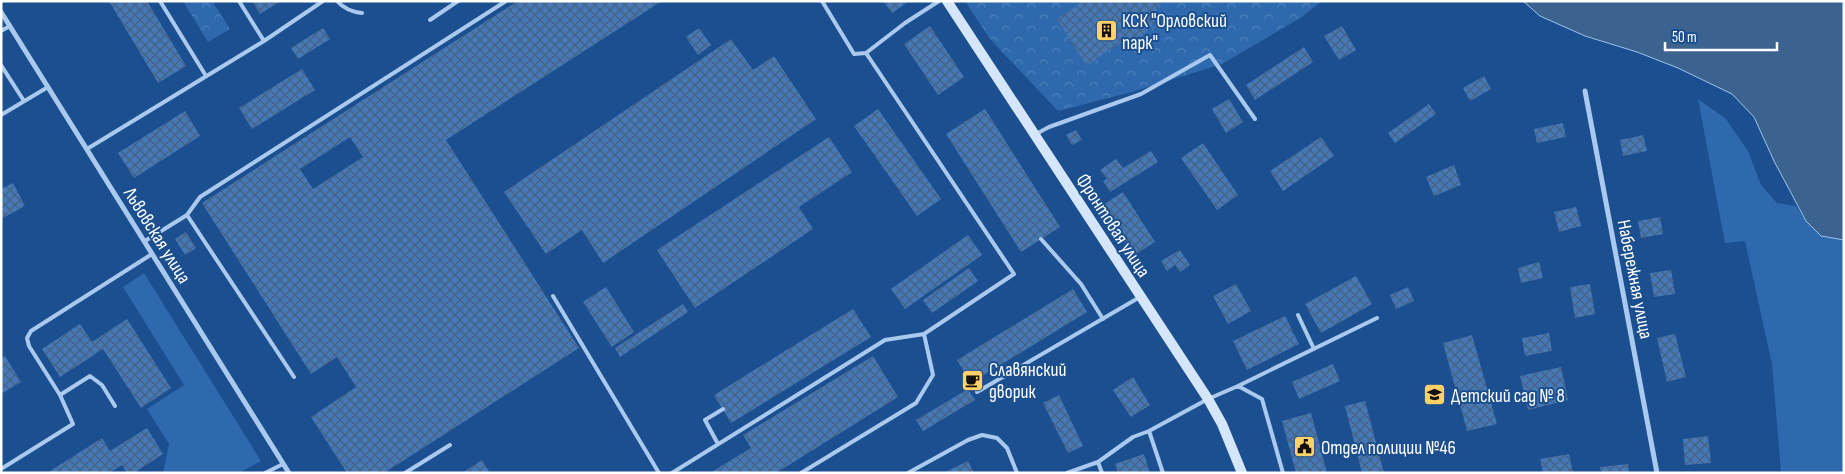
<svg xmlns="http://www.w3.org/2000/svg" width="1845" height="474" viewBox="0 0 1845 474" font-family="'Sofia Sans Condensed',sans-serif">
<style>
.green{fill:#2e69ad}
.forest{fill:url(#forest-crowns)}
.water{fill:#3c6290;stroke:#9cc4f0}
.building{fill:url(#building-cross-hatch);fill-rule:evenodd}
.lines{fill:none;stroke-linecap:round;stroke-linejoin:round}
.service{stroke:#a9c9ee;stroke-width:4}
.minor{stroke:#a9c9ee;stroke-width:5}
.secondary{stroke:#d6e6fa;stroke-width:10}
.labels{text-anchor:middle;stroke-width:4;stroke-linejoin:round;paint-order:stroke}
.poi-label{font-size:19px;fill:#fff;stroke:#1b4f8f;text-anchor:start}
.street-label{font-size:19px;fill:#fff;stroke:#1b4f8f}
</style>
<defs>
<pattern id="forest-crowns" width="20" height="18" patternUnits="userSpaceOnUse" patternTransform="scale(1.25)"><rect width="20" height="18" fill="#2e69ad"/><path d="M2 6a3 3 0 1 1 6 0M12 15a3 3 0 1 1 6 0" fill="none" stroke="#4d80b9"/></pattern>
<pattern id="building-cross-hatch" width="8" height="8" patternUnits="userSpaceOnUse" patternTransform="scale(1.25)"><rect width="8" height="8" fill="#4478b7"/><path d="M0 0l8 8M0 8l8-8" fill="none" stroke="#486282"/></pattern>
</defs>
<rect width="100%" height="100%" fill="#1b4f8f"/>
<path class="green" d="M1698,99L1726,119L1748,151L1761,185L1777,203L1796,206L1806,221L1821,236L1844,240V473H1781L1772,364L1745,241L1725,243Z
M144,273L261,461L239,473H163L169,444L147,409L184,385L123,287Z"/>
<path class="forest" d="M183,1H212L230,29L208,42Z
M965,1H1322L1302,17L1222,64L1132,92L1058,111L990,39Z"/>
<path class="water" d="M1523,1H1844V240L1821,236L1806,221L1774,161L1754,117L1732,94L1678,68L1637,52L1585,36L1540,16Z"/>
<path class="building" d="M109,1H147L186,66L158,83Z
M252,1H281L260,14Z
M518,1H662L446,140L579,348L384,473H347L311,417L356,387L337,357L311,374L202,203ZM350,137L363,157L313,189L300,169Z
M883,1H909L892,13Z
M1084,1H1157V14L1152,26L1143,35L1131,40L1122,42L1086,65L1057,19Z
M930,26L964,77L938,95L904,44Z
M1342,26L1356,50L1339,60L1324,36Z
M323,28L330,39L298,59L291,48Z
M699,28L711,45L698,55L686,37Z
M731,39L753,70L774,56L816,119L603,263L582,230L546,254L504,192Z
M1304,47L1313,62L1255,100L1246,85Z
M302,69L315,90L252,129L239,108Z
M1484,76L1491,89L1470,101L1463,88Z
M1229,99L1243,122L1226,133L1212,109Z
M1429,104L1436,114L1395,143L1388,133Z
M878,109L941,199L917,216L854,126Z
M985,109L1060,227L1021,252L946,134Z
M185,111L200,136L134,178L118,153Z
M1563,123L1566,137L1537,143L1534,129Z
M1076,130L1082,140L1072,145L1066,135Z
M1643,135L1647,151L1623,156L1620,140Z
M829,137L852,172L799,207L813,229L695,308L657,250Z
M1321,137L1334,156L1283,191L1270,171Z
M1203,143L1238,195L1217,210L1181,158Z
M1151,151L1158,162L1110,192L1103,181L1107,179L1100,170L1116,159L1123,168Z
M1454,165L1461,185L1434,196L1426,177Z
M13,183L25,206L1,219V189Z
M1123,192L1155,242L1133,256L1101,206Z
M1576,207L1581,226L1559,232L1554,212Z
M1660,217L1663,234L1641,238L1638,221Z
M186,232L196,248L185,255L175,239Z
M968,235L982,255L905,309L891,289Z
M1180,250L1190,265L1180,272L1175,265L1167,271L1161,261Z
M1539,262L1543,278L1521,283L1518,268Z
M969,268L978,281L932,313L923,300Z
M1671,270L1675,294L1654,297L1650,273Z
M1356,276L1372,304L1321,333L1305,304Z
M1236,284L1251,311L1228,324L1213,296Z
M1590,284L1595,314L1575,318L1570,287Z
M606,287L634,332L612,347L583,302Z
M1408,287L1414,301L1396,309L1390,295Z
M1073,289L1087,312L971,383L957,360Z
M683,304L688,312L620,357L615,348Z
M853,309L871,337L731,423L714,395Z
M1285,316L1299,344L1247,370L1233,341Z
M127,319L171,388L141,408L103,349L60,377L42,349L80,324L92,342Z
M1549,333L1552,351L1525,356L1522,338Z
M1675,334L1686,377L1667,382L1657,338Z
M1472,335L1497,424L1467,431L1443,343Z
M5,356L21,382L1,394V358Z
M873,356L898,397L776,473H710L751,448L743,435Z
M1333,364L1340,381L1299,399L1292,382Z
M1561,367L1568,400L1528,410L1520,376Z
M1133,377L1150,405L1131,417L1113,390Z
M968,389L975,400L923,431L916,420Z
M1059,395L1083,446L1068,453L1043,403Z
M1365,401L1384,473H1362L1345,406Z
M1311,413L1327,473H1296L1282,421Z
M147,428L163,454L134,473H127L122,465L109,473H47L102,438L110,451Z
M1708,436L1711,463L1685,465L1683,439Z
M1144,454L1150,473H1118L1115,464Z
M1569,454L1573,473H1543L1540,459Z
M482,460L490,473H462Z
M968,461L974,473H943Z
M1628,464L1629,473H1601L1600,467Z"/>
<g class="lines">
<path class="service" d="M160,1L206,76
M239,1L264,41
M337,1C344,9 352,12 362,13
M822,1L854,54L866,53
M430,20L458,1
M1,31L10,26
M1,65L24,101
M1,115L48,87
M1036,134L1049,127L1141,94L1210,55L1255,119
M87,149L264,41L323,1
M187,215L200,197L506,1
M1041,239L1081,284L1103,319
M145,241L187,215L294,377
M553,296L659,473
M1298,315L1314,349
M1238,386L1262,399L1283,473
M977,392L1140,297
M60,395L90,376L102,385L115,406
M1149,431L1163,473
M718,444L705,420L723,409
M1098,462L1102,473
M1,469L73,424L60,395L29,346L27,338L31,331L152,254
M265,473L283,464
M405,473L450,445
M672,473L885,340L924,334L1014,274L866,53L905,23L939,1
M801,473L916,403L933,375L924,334
M908,473L968,440L982,435L997,438L1007,448L1017,473
M1067,473L1098,462L1133,437L1149,431L1208,399L1238,386L1377,318"/>
<path class="minor" d="M1,12L289,473
M1585,91L1657,473"/>
<path class="secondary" d="M947,1L1208,399L1222,424L1242,473"/>
</g>
<defs>
<symbol id="building-square" viewBox="-11 -11 22 22"><rect x="-9" y="-9" width="18" height="18" rx="4" fill="#ffd166" stroke="#1b4f8f"/><path d="M-4-6H4V6H1V3H-1V6H-4ZM-2.5-4.3h1.7v1.8h-1.7ZM.8-4.3h1.7v1.8H.8ZM-2.5-1h1.7V.8h-1.7ZM.8-1h1.7V.8H.8Z" fill="#111"/></symbol>
<symbol id="cafe-square" viewBox="-11 -11 22 22"><rect x="-9" y="-9" width="18" height="18" rx="4" fill="#ffd166" stroke="#1b4f8f"/><path d="M-5.5-4.5H6V0H3Q3 3.5 0 3.5H-2.5Q-5.5 3.5-5.5 0ZM3-3.2v2h1.7v-2ZM-6 4.5H4V6H-6Z" fill="#111"/></symbol>
<symbol id="school-square" viewBox="-11 -11 22 22"><rect x="-9" y="-9" width="18" height="18" rx="4" fill="#ffd166" stroke="#1b4f8f"/><path d="M0-5L7-2L0 1L-7-2ZM-4 1L0 2.5L4 1V4Q0 6-4 4Z" fill="#111"/></symbol>
<symbol id="civic-square" viewBox="-11 -11 22 22"><rect x="-9" y="-9" width="18" height="18" rx="4" fill="#ffd166" stroke="#1b4f8f"/><path d="M-.6-6.5H3V-4.5H.6V-3L4-1V1h2V6H-6V1h2V-1L-.6-3ZM-1.2 2.5V6h2.4V2.5Z" fill="#111"/></symbol>
</defs>
<g fill-rule="evenodd">
<use href="#building-square" x="1094" y="18" width="25" height="25"/>
<use href="#cafe-square" x="960" y="368" width="25" height="25"/>
<use href="#school-square" x="1422" y="382" width="25" height="25"/>
<use href="#civic-square" x="1292" y="434" width="25" height="25"/>
</g>
<g class="labels">
<g class="poi-label">
<text x="1122" y="27">КСК "Орловский<tspan x="1122" dy="22">парк"</tspan></text>
<text x="989" y="376">Славянский<tspan x="989" dy="22">дворик</tspan></text>
<text x="1451" y="402">Детский сад № 8</text>
<text x="1321" y="454">Отдел полиции №46</text>
</g>
<g class="street-label">
<text transform="translate(1114 225) rotate(57)" y="7">Фронтовая улица</text>
<text transform="translate(158 235) rotate(58)" y="7">Львовская улица</text>
<text transform="translate(1636 279) rotate(79)" y="7">Набережная улица</text>
</g>
</g>
<rect width="1845" height="474" fill="none" stroke="#ffffff" stroke-width="5"/>
<path d="M1665 42v8h112v-8" fill="none" stroke="#ffffff" stroke-width="2.5"/>
<text x="1672" y="42" font-size="15" fill="#ffffff" stroke="#1b4f8f" stroke-width="4" paint-order="stroke">50 m</text>
</svg>
